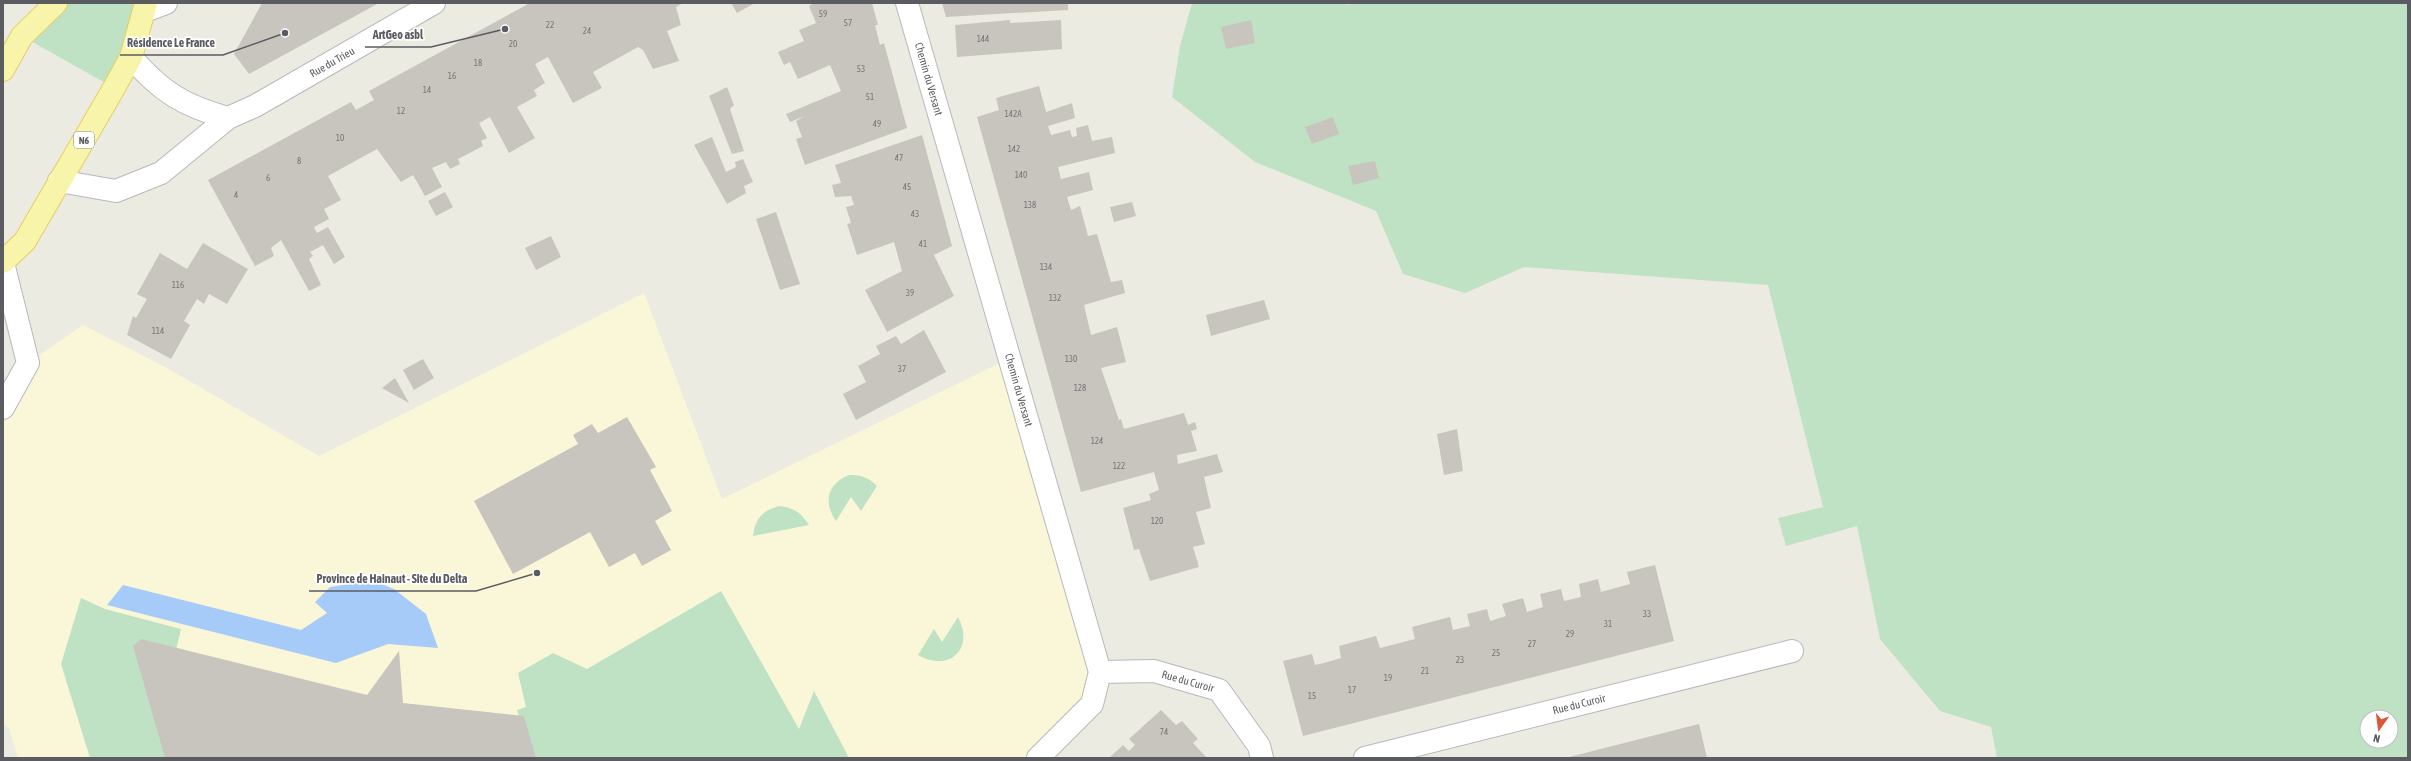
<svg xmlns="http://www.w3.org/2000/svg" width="2411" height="761" viewBox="0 0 2411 761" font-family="'Asap Condensed',sans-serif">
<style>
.commercial{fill:#faf6d8}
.green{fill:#c0e2c4;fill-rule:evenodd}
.water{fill:#a6cbf8}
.building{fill:#c7c5be}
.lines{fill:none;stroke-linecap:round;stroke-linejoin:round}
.minor-casing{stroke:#b7b8bd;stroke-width:24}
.primary-casing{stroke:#e5cf61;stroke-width:24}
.minor{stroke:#fff;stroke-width:22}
.primary{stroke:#f8f4aa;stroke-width:22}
.labels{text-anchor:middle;stroke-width:3.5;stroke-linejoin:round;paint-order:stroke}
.number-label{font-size:9px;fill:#757678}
.shield{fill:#fff;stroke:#8c8d90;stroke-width:1}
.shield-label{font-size:10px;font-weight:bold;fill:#5a5c61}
.street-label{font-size:11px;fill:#5a5c61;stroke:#fff}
.leader{fill:none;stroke:#5a5c61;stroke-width:1.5}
.callout-dot{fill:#5a5c61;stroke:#fff;stroke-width:1.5}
.callout-label{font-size:12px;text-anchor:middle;font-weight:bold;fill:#5a5c61;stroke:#fff;stroke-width:3.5;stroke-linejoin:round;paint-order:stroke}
</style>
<rect width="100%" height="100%" fill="#ecebe2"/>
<path class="commercial" d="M644,293L722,499L1010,358L1100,672L1092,704L1038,758H18L9,728L3,724V409L28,363L83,325L165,367L319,456Z"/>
<path class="green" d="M56,3H166L145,11L114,88L22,36Z
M1192,3H1346L1348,5L1353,3H2408V758H1997L1991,727L1940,711L1880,639L1857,526L1786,546L1778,518L1823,507L1768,285L1524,267L1465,293L1403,274L1376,211L1255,162L1172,97L1180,46ZM2367,717H2391V741H2367Z
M849,475C861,475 868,477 877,486L861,511L851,497L836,521C823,502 827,484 849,475Z
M780,506C795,508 801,513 809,525L753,536C755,518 763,510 780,506Z
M721,591L799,729L814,691L849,758H533L517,710L526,707L518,673L553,653L587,669Z
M81,598L105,609L181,629L176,650L192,758H90L61,664Z
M958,617C975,649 949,673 918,655L934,629L942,642Z"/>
<path class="water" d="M362,582L379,583L394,589L426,614L438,648L388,644L336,663L107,605L123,585L301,630L327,613L315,602L330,587Z"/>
<path class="building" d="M262,3H379L249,74L234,54Z
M530,3H683L676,7L681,25L667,31L679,61L653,69L643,50L638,47L593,72L602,88L573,103L548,57L535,64L545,83L534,90L537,96L517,107L535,138L509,153L490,117L479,123L487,138L481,141L483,146L458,159L460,164L450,169L446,162L432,168L442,187L425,196L413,175L401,182L377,149L328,176L341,200L324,209L329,219L314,227L317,233L328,227L345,257L334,264L323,245L310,252L313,256L309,259L321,285L309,291L281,240L271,248L274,256L255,266L208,180L351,102L356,110L374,100L369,91Z
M731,3H755L737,13Z
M814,3H872L878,25H875L880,45L884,43L907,128L805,165L796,139L802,137L796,121L805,116L790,122L786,114L841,91L830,65L798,79L790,62L784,65L778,52L804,41L799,30L816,23L809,6Z
M942,3H1068V10L946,17Z
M1010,20V23L1061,20L1062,49L957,57L955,25Z
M1251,20L1255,43L1226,49L1221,27Z
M1039,86L1046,112L1072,103L1075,118L1048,126L1051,135L1070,130L1072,137L1077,136L1076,128L1088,125L1092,141L1112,137L1115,153L1058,167L1061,179L1089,172L1093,190L1067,197L1071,210L1080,206L1088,236L1097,234L1111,282L1122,280L1125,293L1084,305L1091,335L1117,327L1126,362L1101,368L1119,420L1121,419L1124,429L1184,413L1188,425L1195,422L1197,429L1191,431L1197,451L1177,455L1178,464L1217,454L1223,472L1204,477L1211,508L1196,512L1205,544L1193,547L1199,567L1150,581L1139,549L1134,550L1123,508L1151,500L1149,494L1159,490L1154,472L1081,492L977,117L999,110L996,98Z
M727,87L734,105L730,109L744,151L732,154L709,96Z
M1333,117L1339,134L1312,144L1305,127Z
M922,135L952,246L934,255L954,296L887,332L865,290L902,271L894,242L857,255L847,224L851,223L846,207L854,205L851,196L835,197L832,185L841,183L835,165Z
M712,137L726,172L736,167L735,162L743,159L753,182L744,186L746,193L727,204L694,145Z
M1375,161L1379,178L1353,185L1348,166Z
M445,192L453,207L436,216L428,201Z
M1132,202L1136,216L1114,222L1110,207Z
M776,212L800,284L780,290L756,219Z
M551,236L561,257L536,270L525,248Z
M203,243L248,269L227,304L209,294L204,304L197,299L184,321L190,325L171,359L127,335L133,316L136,318L147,299L137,294L160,253L187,269Z
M1264,300L1270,319L1211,336L1206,315Z
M924,330L946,372L856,420L843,394L866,382L858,366L880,354L876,346L896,336L901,344Z
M423,359L434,378L414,390L403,370Z
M395,378L409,403L382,388Z
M627,417L656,467L650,470L672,511L655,521L671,550L642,566L635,553L609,567L590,532L513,574L474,501L578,444L573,435L592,424L598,433Z
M1457,429L1463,471L1444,475L1437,434Z
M1655,565L1674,641L1303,736L1283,661L1312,654L1315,665L1324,663L1341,658L1339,646L1376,636L1380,648L1415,639L1412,627L1450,617L1453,630L1470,626L1467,614L1487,609L1490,621L1506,616L1502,604L1523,598L1527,612L1543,607L1540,594L1561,589L1564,601L1581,597L1579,584L1598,579L1601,592L1619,587L1630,584L1627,572Z
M141,639L367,695L399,651L403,703L524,716L536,758H165L133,646Z
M1161,710L1176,725L1182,721L1198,739L1193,743L1207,758H1109L1123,745L1129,751L1135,745L1129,739Z
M1699,724L1707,758H1569V757Z"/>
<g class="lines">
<defs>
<path id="minor" d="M907,3L1100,672L1092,704L1038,758
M145,11L166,3
M131,57C161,92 184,106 228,118
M59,181L116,191L161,173L228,118L255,106L434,3
M3,263L28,363L3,408
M1100,672L1154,671L1219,690L1259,746L1262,758
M1365,758L1792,651"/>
<path id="primary" d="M3,70L22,36L56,3
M3,262L25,241L114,88L131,57L146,3"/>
</defs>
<use href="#minor" class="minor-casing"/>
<use href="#primary" class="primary-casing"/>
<use href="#minor" class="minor"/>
<use href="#primary" class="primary"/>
</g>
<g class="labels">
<g class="number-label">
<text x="823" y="17">59</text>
<text x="848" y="26">57</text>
<text x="550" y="28">22</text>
<text x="587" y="34">24</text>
<text x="983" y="42">144</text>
<text x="513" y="47">20</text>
<text x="478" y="66">18</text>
<text x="861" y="72">53</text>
<text x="452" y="79">16</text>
<text x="427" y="93">14</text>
<text x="870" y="100">51</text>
<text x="401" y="114">12</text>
<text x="1013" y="117">142A</text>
<text x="877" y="127">49</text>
<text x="340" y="141">10</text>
<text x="1014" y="152">142</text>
<text x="899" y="161">47</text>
<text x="299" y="164">8</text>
<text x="1021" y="178">140</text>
<text x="268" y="181">6</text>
<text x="907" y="190">45</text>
<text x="236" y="198">4</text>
<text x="1030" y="208">138</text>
<text x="915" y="217">43</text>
<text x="923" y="247">41</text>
<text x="1046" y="270">134</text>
<text x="178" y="288">116</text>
<text x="910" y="296">39</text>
<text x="1055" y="301">132</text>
<text x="158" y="334">114</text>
<text x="1071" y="362">130</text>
<text x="902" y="372">37</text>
<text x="1080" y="391">128</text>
<text x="1097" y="444">124</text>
<text x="1119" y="469">122</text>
<text x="1157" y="524">120</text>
<text x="1647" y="617">33</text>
<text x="1608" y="627">31</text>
<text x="1570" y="637">29</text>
<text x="1532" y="647">27</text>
<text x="1496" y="656">25</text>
<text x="1460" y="663">23</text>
<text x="1425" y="674">21</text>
<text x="1388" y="681">19</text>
<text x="1352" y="693">17</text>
<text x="1312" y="699">15</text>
<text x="1164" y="735">74</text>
</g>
<rect class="shield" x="74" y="132" width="20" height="16" rx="3"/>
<g class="shield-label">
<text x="84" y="144">N6</text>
</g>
<g class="street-label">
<text transform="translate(332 62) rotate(-30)" y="4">Rue du Trieu</text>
<text transform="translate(929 79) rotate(74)" y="4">Chemin du Versant</text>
<text transform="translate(1019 390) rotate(74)" y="4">Chemin du Versant</text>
<text transform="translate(1188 681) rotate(16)" y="4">Rue du Curoir</text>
<text transform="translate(1579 704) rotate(-14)" y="4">Rue du Curoir</text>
</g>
</g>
<path class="leader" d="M505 29L431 47H365M285 33L223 55H120M537 573L476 591H309"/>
<g class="callout-dot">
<circle cx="505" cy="29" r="4"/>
<circle cx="285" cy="33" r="4"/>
<circle cx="537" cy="573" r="4"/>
</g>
<g class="callout-label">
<text x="398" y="39">ArtGeo asbl</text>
<text x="171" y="47">Résidence Le France</text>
<text x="392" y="583">Province de Hainaut - Site du Delta</text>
</g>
<rect width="2411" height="761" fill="none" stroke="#5a5c61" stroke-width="8"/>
<g transform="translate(2379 729) rotate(194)"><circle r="19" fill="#ffffff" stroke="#bdbec0"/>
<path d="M0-3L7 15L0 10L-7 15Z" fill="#da5839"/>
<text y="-6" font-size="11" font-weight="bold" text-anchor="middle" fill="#5a5c61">N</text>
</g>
</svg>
